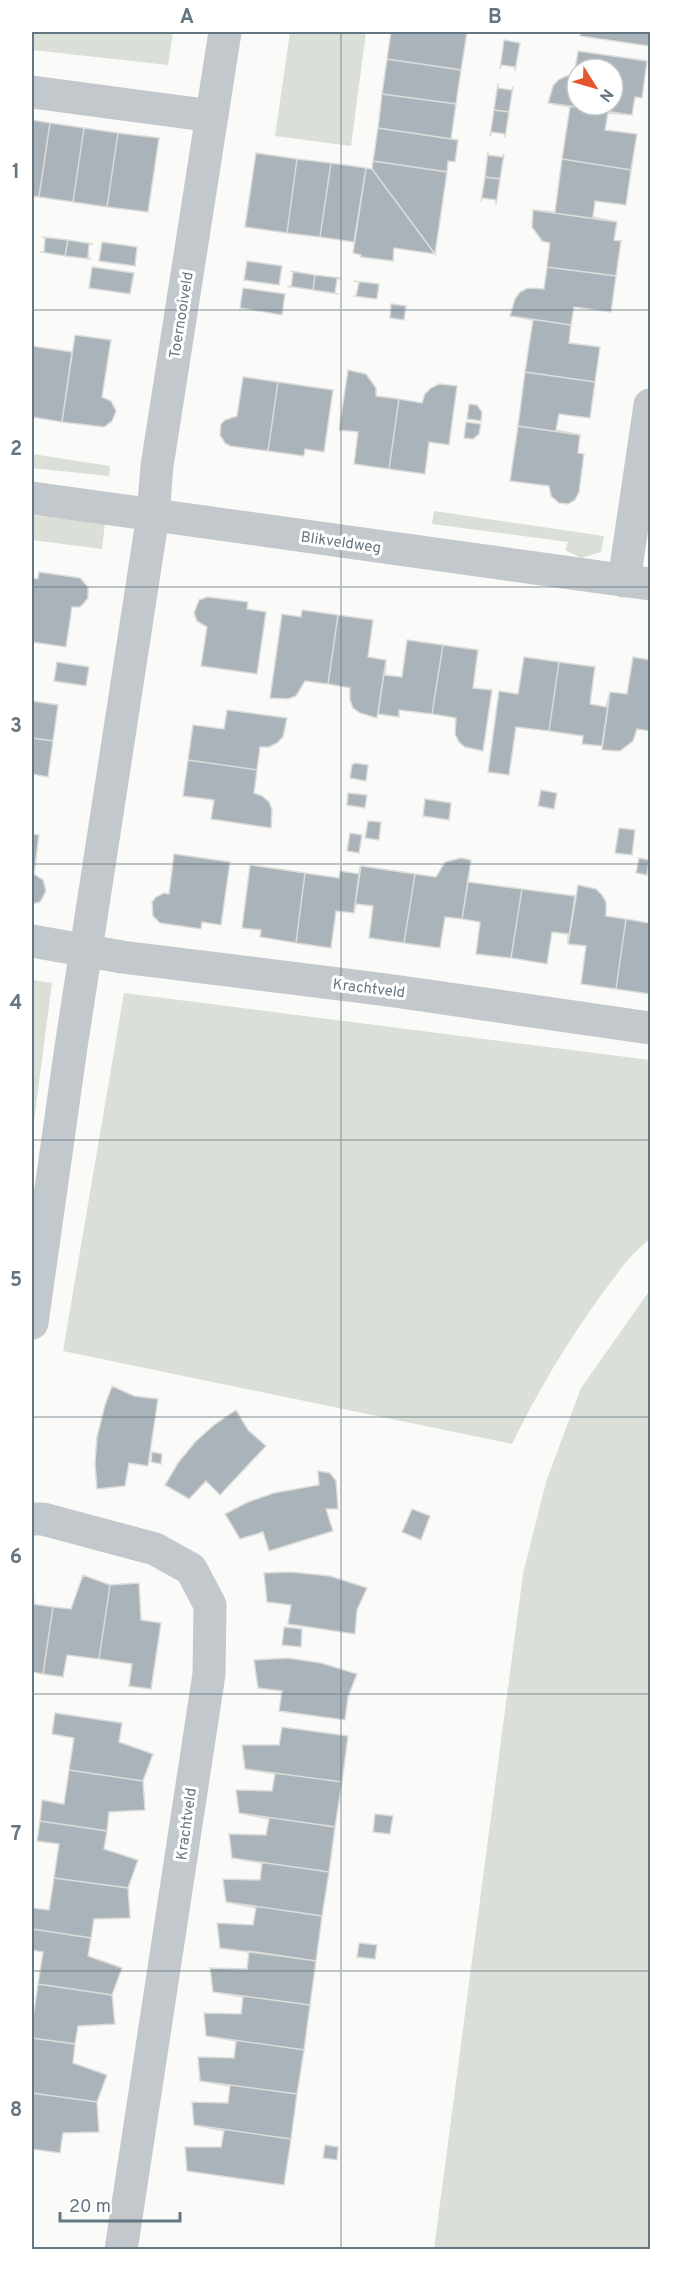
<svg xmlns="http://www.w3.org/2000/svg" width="682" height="2281" viewBox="0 0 682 2281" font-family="Overpass,sans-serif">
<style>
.green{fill:#dadfd7}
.building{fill:#aab3b9;stroke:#dcdcda;stroke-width:1.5;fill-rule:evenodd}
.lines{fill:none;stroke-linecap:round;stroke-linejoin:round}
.street{stroke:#c3c8cc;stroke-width:33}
.grid{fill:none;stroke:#657683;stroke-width:1.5;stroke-opacity:0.55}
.labels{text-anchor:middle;stroke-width:6;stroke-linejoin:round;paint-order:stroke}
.street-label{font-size:15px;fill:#657683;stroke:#fff}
.neatline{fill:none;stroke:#657683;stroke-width:2}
.grid-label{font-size:20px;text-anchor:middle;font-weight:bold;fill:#657683}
</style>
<rect width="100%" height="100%" fill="#fafaf8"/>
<path class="green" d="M32,32H173L168,65L32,50Z
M290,32H366L351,146L275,136Z
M32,454L110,466L109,476L32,468Z
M434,511L604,536L601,552L581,558L565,550L568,542L432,524Z
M32,515L105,523L102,549L32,540Z
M32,980L52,983L32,1136Z
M124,993L650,1060V1239C629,1255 618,1273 602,1294C567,1342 538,1391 512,1444L63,1351Z
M650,1290V2249H434L523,1574L546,1482L581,1388Z"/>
<path class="building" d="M391,32H467L461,70L387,59Z
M581,32H650L649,46L580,36Z
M504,40L520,43L515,71V67L501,65L500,69Z
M578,51L647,61L642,98L635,97L632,115L548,103L553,86L558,80L566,76H574ZM577,69H613V105H577Z
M387,59L461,70L456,104L382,94Z
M498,83V88L512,90L513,86L509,112L494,110Z
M382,94L456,104L451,139L378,128Z
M548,103L632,115L608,113L605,130L637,134L631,170L562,159L570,107Z
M494,110L509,112L505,138V134L492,132L490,136Z
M32,120L50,123L39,197L32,196Z
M50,123L84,128L73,202L39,197Z
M84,128L118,133L107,207L73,202Z
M378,128L458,140L455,162L448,161L447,172L373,161Z
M118,133L159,138L148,212L107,207Z
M488,151V155L502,157L504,154L500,179L485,177Z
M256,153L297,159L287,233L245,227Z
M297,159L331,163L320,237L287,233Z
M562,159L631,170L626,205L595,201L593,217L617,222L533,210L555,212Z
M373,161L447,172L435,254L372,169Z
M331,163L366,168L354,242L320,237Z
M366,168L372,169L435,254L394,248L393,261L361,257V255L353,253Z
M485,177L500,179L496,205V200L482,198L481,202Z
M533,210L617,222L614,240L621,241L616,276L547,267L550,243L542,241L532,227Z
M42,237L68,240L65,256L40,252H44L45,238Z
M68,240L93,244H89L88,258L91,259L65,256Z
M102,242L137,247L135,266L99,261Z
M247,261L282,266L279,285L244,280Z
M92,267L134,273L130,294L89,288Z
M547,267L616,276L611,312L574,307L571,325L510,316L515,299L520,292L528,288L544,289Z
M290,271L315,275L313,290L287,286L291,287L293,272Z
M315,275L341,278L337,279L335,293L339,294L313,290Z
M354,281L379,284L377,299L353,296H356L359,282Z
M243,288L285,294L282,315L240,308Z
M391,304L406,306L404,320L390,318Z
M510,316L571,325L569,343L600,347L595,382L525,372L533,320Z
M75,335L111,340L102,397L111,401L116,411L112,421L104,427L62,422Z
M32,346L72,352L62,422L32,417Z
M348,370L366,374L376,388V396L399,399L389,469L354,464L358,432L339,430Z
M525,372L595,382L590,418L559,414L556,430L580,435L518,426Z
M243,377L278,382L268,451L230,446L225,443L220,435L221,424L225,420L237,416Z
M278,382L333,390L324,452L305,449L304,456L268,451Z
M439,384L457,386L449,445L429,442L425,474L389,469L399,399L422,403L425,394L431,388Z
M469,404L477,405L482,412L481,421L467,419Z
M466,422L481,424L479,434L473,439L464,438Z
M518,426L580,435L578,453L584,454L579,492L575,500L568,504L559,503L551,496L549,486L510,481Z
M39,572L80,578L88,587V598L84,603L80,607H72L66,647L32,642V578L38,579Z
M207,597L248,602L247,609L266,612L257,674L201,666L207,627L197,621L194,613L199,600Z
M302,610L338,615L328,684L305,681L296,696L288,699L270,698L282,614L301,617Z
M338,615L373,620L368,657L386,660L377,718L360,713L353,708L350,700V688L328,684Z
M407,640L443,645L432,714L399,710V717L378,714L386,660L385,675L402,677Z
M443,645L478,650L473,688L492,690L483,751L465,747L459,742L455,734L456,718L432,714Z
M524,657L559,662L549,731L516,727L509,775L488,772L499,691L518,694Z
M633,657L650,660V731L637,729L633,741L620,751L602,750L610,692L627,694Z
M57,662L89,667L86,686L54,681Z
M559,662L595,667L590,704L606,707L610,692L602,746L582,744L583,736L549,731Z
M32,701L58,705L53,741L32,738Z
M227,710L287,718L283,737L277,743L269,747H260L257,770L188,760L193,725L224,729Z
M32,738L53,741L48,777L32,774Z
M188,760L257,770L254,793L262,796L269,802L272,810L271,828L211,819L214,800L183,796Z
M355,763L368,765L366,781L350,778L352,765Z
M541,790L557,793L554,809L538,806Z
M348,793L367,795L365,808L347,805Z
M425,799L451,803L449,820L423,816Z
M368,821L381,822L379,840L365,838Z
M619,828L635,830L632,855L615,853Z
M350,833L362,835L359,853L347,851Z
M32,834L39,835L34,874L43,880L46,891L40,902L32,904Z
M174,854L230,862L221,925L202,922L201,929L160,923L153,916L152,902L156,897L164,893L169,894Z
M461,858L471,860L462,919L445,917L440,948L404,943L415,874L436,877L445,862Z
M639,858L649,860L647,875L636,873Z
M250,865L305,873L296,943L260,937L261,930L242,928Z
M360,866L354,913L336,911L331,948L296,943L305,873L339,878L340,871L359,874Z
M361,866L415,874L404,943L369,938L373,906L356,904L354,913Z
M468,882L522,889L511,958L476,954L480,922L462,919Z
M578,885L596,889L602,895L606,902V916L626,919L616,989L581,984L586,946L568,944Z
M522,889L575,896L568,944V934L552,932L547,964L511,958Z
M626,919L649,923L650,919V994L616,989Z
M112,1386L134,1396L158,1399L148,1466L129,1463L125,1486L97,1489L95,1464L97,1437L105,1405Z
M236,1410L248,1430L266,1446L220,1495L206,1481L189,1499L165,1485L178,1463L195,1442L214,1425Z
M152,1452L162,1454L161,1464L151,1462Z
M318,1471L330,1473L336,1481L338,1509H326L333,1531L269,1551L263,1532L240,1539L225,1514L248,1502L274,1493L319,1485Z
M412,1509L430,1516L421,1540L402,1532Z
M32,1568L34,1604L53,1607L43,1674L32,1672Z
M291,1572L330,1576L367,1588L357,1610L355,1634L288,1624L291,1605L267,1602L264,1573Z
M83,1575L110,1585L99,1659L67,1655L63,1677L43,1674L53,1607L71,1609Z
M139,1583L141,1620L161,1623L151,1689L129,1686L132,1664L99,1659L110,1585Z
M284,1627L302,1629L301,1647L282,1645Z
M288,1658L321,1663L357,1674L348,1697L345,1720L279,1711L282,1691L258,1688L254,1660Z
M55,1713L122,1723L119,1742L153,1754L143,1781L69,1770L74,1738L52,1734Z
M282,1727L348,1736L342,1782L245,1769L242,1745H279Z
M245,1769L342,1782L335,1827L239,1813L236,1790L272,1791L275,1774Z
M69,1770L143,1781L145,1810L109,1812L107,1831L40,1821L42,1800L64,1804Z
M239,1813L335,1827L329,1872L232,1858L229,1834L266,1835L269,1819Z
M375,1814L393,1816L390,1834L373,1832Z
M40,1821L107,1831L104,1849L138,1860L128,1888L54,1878L59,1844L37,1841Z
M232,1858L329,1872L322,1916L226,1902L223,1879L260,1880L262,1863Z
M54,1878L128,1888L130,1918L94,1919L91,1938L32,1929V1908L49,1910Z
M226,1902L322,1916L316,1961L220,1948L217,1923L253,1925L256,1908Z
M32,1929L91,1938L88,1956L122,1968L112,1995L38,1984L43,1952L32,1950Z
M359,1943L377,1945L375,1959L357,1957Z
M249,1951L316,1961L310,2005L213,1992L210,1968L247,1969Z
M38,1984L112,1995L115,2024L78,2026L75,2044L32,2038V2017L33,2018Z
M213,1992L310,2005L304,2050L206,2036L204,2013L241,2014L243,1997Z
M206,2036L304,2050L297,2094L200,2081L198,2057L234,2058L236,2041Z
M32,2038L75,2044L73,2063L107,2075L97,2102L32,2093Z
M200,2081L297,2094L291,2139L194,2125L192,2102L228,2103L230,2086Z
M32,2093L97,2102L99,2132L63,2133L60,2153L32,2149Z
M194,2125L291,2139L284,2185L187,2171L185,2147H221L224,2131Z
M325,2145L338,2147L337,2160L323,2158Z"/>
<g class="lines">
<path class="street" d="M32,92L212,116
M32,498L650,584
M624,581L650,405
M32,941L122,957L387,990L650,1028
M32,1323L71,1047L153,515L157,466L225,32
M32,1519H43L155,1549L191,1569L210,1605L209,1674L121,2250"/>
</g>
<path class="grid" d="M341,32V2250M32,310H650M32,587H650M32,864H650M32,1140H650M32,1417H650M32,1694H650M32,1971H650"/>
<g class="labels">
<g class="street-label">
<text transform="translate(181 315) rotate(-81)" y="5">Toernooiveld</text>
<text transform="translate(341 542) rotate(8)" y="5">Blikveldweg</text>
<text transform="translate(369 988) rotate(7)" y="5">Krachtveld</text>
<text transform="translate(186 1824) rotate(-82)" y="5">Krachtveld</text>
</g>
</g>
<rect width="682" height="2281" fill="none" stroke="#ffffff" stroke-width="66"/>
<g transform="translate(595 87) rotate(127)"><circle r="28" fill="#ffffff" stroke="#c1c8cd" stroke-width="1.5"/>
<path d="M0-4.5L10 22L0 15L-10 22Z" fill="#e4572e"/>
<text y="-9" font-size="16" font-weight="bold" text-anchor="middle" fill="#657683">N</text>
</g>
<path d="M60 2212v9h120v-9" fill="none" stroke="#657683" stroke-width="3"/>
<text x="69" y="2212" font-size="18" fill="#657683" stroke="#ffffff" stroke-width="4.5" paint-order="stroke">20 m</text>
<rect x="33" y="33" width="616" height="2215" class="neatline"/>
<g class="grid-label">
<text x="187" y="23">A</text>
<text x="495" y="23">B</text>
<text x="16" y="178">1</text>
<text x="16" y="455">2</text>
<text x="16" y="732">3</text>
<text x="16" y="1009">4</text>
<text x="16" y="1286">5</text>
<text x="16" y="1563">6</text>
<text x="16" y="1840">7</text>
<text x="16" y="2116">8</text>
</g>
</svg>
